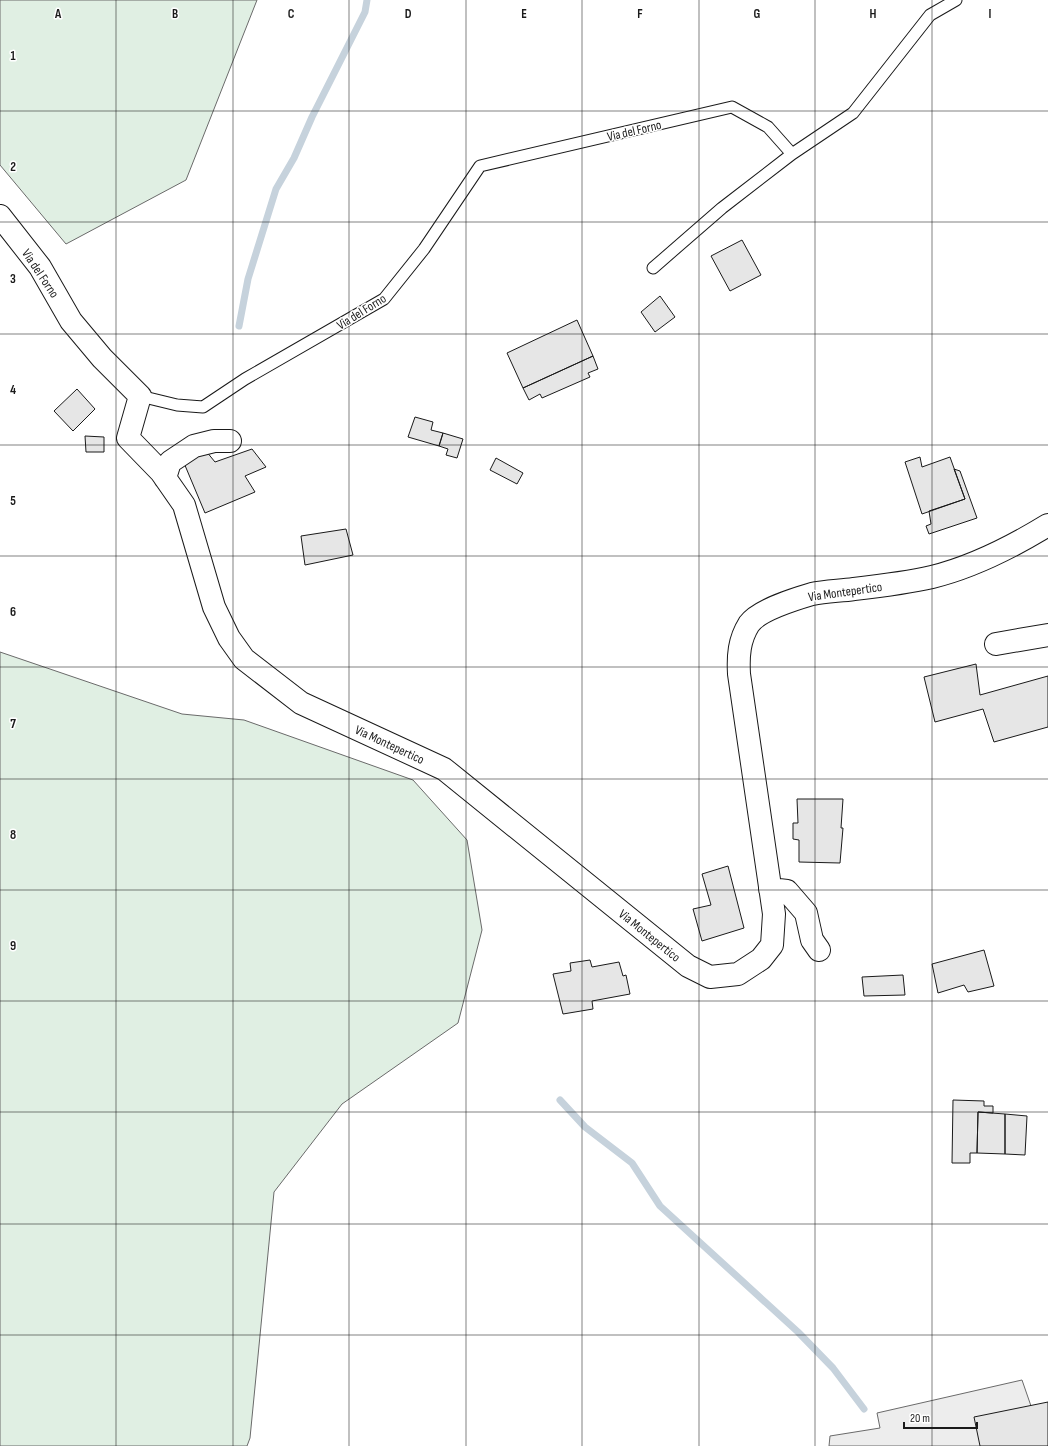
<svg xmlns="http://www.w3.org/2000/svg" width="1048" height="1446" viewBox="0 0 1048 1446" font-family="'Sofia Sans Condensed',sans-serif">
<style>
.green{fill:#e0efe3;stroke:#6a6a6a}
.parking{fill:#ededed;stroke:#6a6a6a}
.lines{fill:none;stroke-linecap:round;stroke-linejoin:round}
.stream{stroke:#c6d2dc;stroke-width:7}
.building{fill:#e6e6e6;stroke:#1a1a1a}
.lane-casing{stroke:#1a1a1a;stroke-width:13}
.street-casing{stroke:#1a1a1a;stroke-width:24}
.lane{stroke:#fff;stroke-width:11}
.street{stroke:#fff;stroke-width:22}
.grid{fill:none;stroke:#1a1a1a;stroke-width:1;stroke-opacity:0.55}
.labels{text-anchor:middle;stroke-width:3;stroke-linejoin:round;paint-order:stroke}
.street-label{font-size:13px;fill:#1a1a1a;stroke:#fff}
.grid-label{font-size:13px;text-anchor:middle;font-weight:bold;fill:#1a1a1a;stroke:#fff;stroke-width:3;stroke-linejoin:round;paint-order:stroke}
</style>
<rect width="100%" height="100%" fill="#fff"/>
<path class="green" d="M0,0H257L186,180L66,244L0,165Z
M0,652L182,714L244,720L413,780L467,840L482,930L458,1023L342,1104L274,1192L250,1438L247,1446H0Z"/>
<path class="parking" d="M1022,1380L1031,1406L980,1446H829L830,1436L880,1428L877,1413Z"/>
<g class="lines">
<path class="stream" d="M239,326L248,279L276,189L294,158L312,117L365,12L367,0
M560,1100L585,1127L632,1163L660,1206L798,1332L833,1368L864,1409"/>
</g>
<path class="building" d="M742,240L761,275L730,291L711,256Z
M660,296L675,317L655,332L641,312Z
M577,320L593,356L523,388L507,353Z
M593,356L598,369L588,373L590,377L542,398L540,394L529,400L523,388Z
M77,389L95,409L73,431L54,411Z
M415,417L433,422L431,430L443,433L439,446L408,437Z
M443,433L463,439L457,458L446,455L448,449L439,446Z
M85,436L104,437V452H86Z
M252,449L266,467L245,476L255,492L205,513L184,463L206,451L215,462Z
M920,457L922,467L950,457L965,499L922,514L905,462Z
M496,458L523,473L517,484L490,470Z
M954,469L960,471L977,518L929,534L926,526L931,524L929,511L965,499Z
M346,529L353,555L305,565L301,536Z
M976,664L980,695L1048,676V727L994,742L983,709L935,722L924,677Z
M797,799H843L841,828H843L840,863L799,862V840L793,839V823H798Z
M728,866L744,928L702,941L693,909L711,905L702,874Z
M984,950L994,986L968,992L964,985L938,993L932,964Z
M590,960L592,967L619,962L623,976L626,975L630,994L592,1001L593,1009L563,1014L553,974L571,971L570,963Z
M903,975L905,995L864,996L862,977Z
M953,1100L984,1101V1106H993V1113L978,1112L977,1153H970V1163H952Z
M978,1112L1005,1114V1154L977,1153Z
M1005,1114L1027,1116L1025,1155L1005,1154Z
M1048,1402V1446H980L974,1417Z"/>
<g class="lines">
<defs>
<path id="lane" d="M653,268L722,208L792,154L853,113L930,15L956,0
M140,396L177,405L203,407L245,379L384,299L424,249L480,166L732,107L768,127L792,154"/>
<path id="street" d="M0,216L40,267L71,321L102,358L140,396L128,438L161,472L184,505L214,607L229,638L244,659L301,703L444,769L688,966L710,977L738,974L761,959L772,945L774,914L739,674C738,656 739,640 749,624C759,610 795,599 812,594C825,591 840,591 854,589C880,586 906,583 932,577C973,567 1012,547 1048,525
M165,478L170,462L194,446L214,441H230
M996,644L1048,635
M770,889L787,891L806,913L812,940L819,950"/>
</defs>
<use href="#lane" class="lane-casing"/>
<use href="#street" class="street-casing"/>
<use href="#lane" class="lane"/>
<use href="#street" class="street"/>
</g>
<path class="grid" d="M116,0V1446M233,0V1446M349,0V1446M466,0V1446M582,0V1446M699,0V1446M815,0V1446M932,0V1446M0,111H1048M0,222H1048M0,334H1048M0,445H1048M0,556H1048M0,667H1048M0,779H1048M0,890H1048M0,1001H1048M0,1112H1048M0,1224H1048M0,1335H1048"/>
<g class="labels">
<g class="street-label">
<text transform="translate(634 130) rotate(-13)" y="5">Via del Forno</text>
<text transform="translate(41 273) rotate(56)" y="5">Via del Forno</text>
<text transform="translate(361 311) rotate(-32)" y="5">Via del Forno</text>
<text transform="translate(845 591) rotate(-8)" y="5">Via Montepertico</text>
<text transform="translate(390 744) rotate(25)" y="5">Via Montepertico</text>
<text transform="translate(650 935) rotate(39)" y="5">Via Montepertico</text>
</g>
</g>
<g class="grid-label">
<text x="58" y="18">A</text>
<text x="175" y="18">B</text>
<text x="291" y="18">C</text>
<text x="408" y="18">D</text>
<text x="524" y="18">E</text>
<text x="640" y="18">F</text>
<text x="757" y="18">G</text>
<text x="873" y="18">H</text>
<text x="990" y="18">I</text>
<text x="13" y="60">1</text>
<text x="13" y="171">2</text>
<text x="13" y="283">3</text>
<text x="13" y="394">4</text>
<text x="13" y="505">5</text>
<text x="13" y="616">6</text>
<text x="13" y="728">7</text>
<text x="13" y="839">8</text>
<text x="13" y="950">9</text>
</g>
<path d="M904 1422v6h73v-6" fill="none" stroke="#1a1a1a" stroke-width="2"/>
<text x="910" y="1422" font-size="12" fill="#1a1a1a" stroke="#ffffff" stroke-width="3" paint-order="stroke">20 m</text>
</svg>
